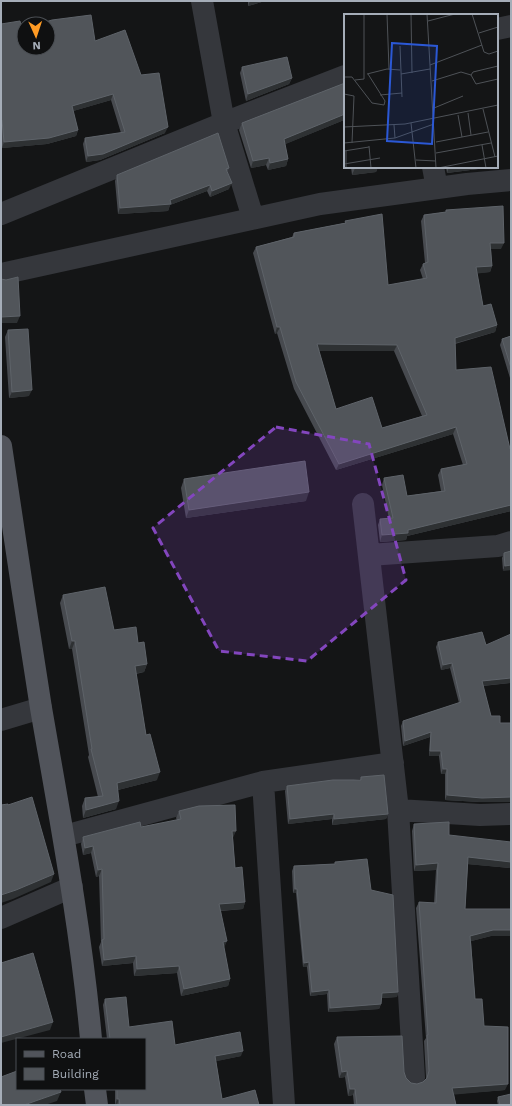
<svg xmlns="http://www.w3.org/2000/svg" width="512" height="1106" viewBox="0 0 512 1106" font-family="'Work Sans',sans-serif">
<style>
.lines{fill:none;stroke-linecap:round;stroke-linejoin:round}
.minor{stroke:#35373c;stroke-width:22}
.major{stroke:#51545b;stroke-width:22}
.wall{fill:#474a4f;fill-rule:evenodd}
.shaded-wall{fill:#2e3133}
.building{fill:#51555a;stroke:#5e6369;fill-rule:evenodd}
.marked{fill:#8346be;fill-opacity:0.2;stroke:#8346be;stroke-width:3;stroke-dasharray:8 5;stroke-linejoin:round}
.inset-road{fill:none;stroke:#4e5257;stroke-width:1}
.view{fill:#2b58d5;fill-opacity:0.15;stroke:#2b58d5;stroke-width:2}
.inset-edge{fill:none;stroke:#a5adb8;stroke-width:2}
</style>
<rect width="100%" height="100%" fill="#141516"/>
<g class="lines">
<path class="minor" d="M202,1L224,123L253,218
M497,29L511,26
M433,167L437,188
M1,214L224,123L345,76
M1,274L320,204L467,184L511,180
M363,504L398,810L414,1078
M369,555L498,546L511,542
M1,720L41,708
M263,782L284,1105
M398,810L480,815L511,814
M64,836L263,782L393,763
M1,918L72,887"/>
<path class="major" d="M1,446C14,533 27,621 41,708C60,818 81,928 91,1039
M95,1089L97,1105"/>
</g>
<path class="wall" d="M248,1H265L248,6Z
M1,24L22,29L95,41L141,75L165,133L100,160L86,162L83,144L85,138L121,133L111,100L73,111L78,130L76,136L47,144L2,148L1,136Z
M242,67L292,78L289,84L246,101L240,73Z
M345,83V124L344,120L285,144L288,159L286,166L268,170L266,165L251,168L239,130L242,123Z
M351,167H378L376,172L352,175Z
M446,167H486V168L447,173Z
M229,168L227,172L229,189L210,197L207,191L170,205L168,211L118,214L115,181L117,175Z
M446,210L501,249H491L492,266L490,272L477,273L483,306L497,325L495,332L455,344L456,370L510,449H511V511L407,536L406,540L380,542L378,525L380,519H389L382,485L384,478L407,496L441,491L438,475L441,469L463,465L453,434L336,470L294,389L277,333L275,334L253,253L256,247L292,237L294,233L345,223V221L388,285L423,279L420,270L423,264L425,263L421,221L424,215L446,212ZM319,351H394L422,416L382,428L336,409Z
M8,330L29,396L9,398L5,337Z
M511,336V378H510L500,345L502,339Z
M184,479L306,501L186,518L181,488Z
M511,551L503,571L502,558L504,553Z
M63,595L114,630L138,643L147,664L144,672L136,674L146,735L157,780L118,790L116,809L83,818L82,806L85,798L98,797L88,757L89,755L72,649H69L60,603Z
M438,642L486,645L510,683L483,686L491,716L500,723H511V802H480L445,800V774H441L439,756H429L430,737L403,746L401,726L403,721L459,703L450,668L441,670L436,647Z
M361,777L388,814L386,819L332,825V819L288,824L285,791L287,786L360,780Z
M179,811L233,838L235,868L245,902L243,909L221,911L224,948L230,979L228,986L181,996L177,973L134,976L133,963L102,966L99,947L101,942L99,876L96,877L91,853L83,855L81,844L83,837L141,827L177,820L176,818Z
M414,824L449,835L510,868L468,864L465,909H511V936H491L471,941L475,999L505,1090L454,1094L456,1105H354L353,1095L348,1096L345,1077L339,1078L334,1044L337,1037L404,1072L406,1078L411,1083L417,1084L423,1082L426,1079V1077L424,1041L426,1038L416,908L419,902L434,903L436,870L414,871L412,831Z
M335,862L371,890L398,992L397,997L382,998L381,1004L379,1009L328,1012L327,994L310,996L307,967H303L296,893H293L292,871L294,866L335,864Z
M105,999L129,1027L175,1045L241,1056L216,1061L222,1099L259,1105H115V1089H145V1039H107L103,1005Z
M498,1097L511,1105H498L497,1101Z"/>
<path class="shaded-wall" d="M250,1H265L248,6Z
M292,78L289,84L246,101L248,94Z
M113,94L111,100L70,112L72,106Z
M345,114L344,120L281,146L284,139Z
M168,127L165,133L100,160L86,162L88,156Z
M78,130L76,136L47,144L2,148L4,142Z
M269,158L266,165L251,168L253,161Z
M288,159L286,166L268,170L270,163Z
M364,167H378L376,172L352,175L355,168Z
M449,167H486V168L447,173Z
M232,183L229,189L210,197L212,191Z
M210,185L207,191L170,205L168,211L118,214L120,208L170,200Z
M490,243H504L501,249H488Z
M492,266L490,272L474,274L476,267Z
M20,316L17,323H1V317Z
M497,325L495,332L452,344L455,338Z
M277,327H280L277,333L275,334Z
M317,344L397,345L394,351H314Z
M32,390L29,396L9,398L12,392Z
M456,427L453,434L336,470L339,464Z
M309,492L306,501L186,518L189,510Z
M511,505V511L407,536L406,540L380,542L382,535L408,530Z
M511,565V570L503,571L505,566Z
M72,641H75L72,649H69Z
M452,663L450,668L441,670L443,665Z
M147,664L144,672L132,674L135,666Z
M511,678L510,683L480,686L482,681Z
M431,732L430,737L403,746L405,741Z
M430,751H441L439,756H429Z
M443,769H447L445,774H441Z
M160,772L157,780L114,791L117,783Z
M447,795L511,797V802H480L445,800Z
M119,801L116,809L83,818L86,810Z
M334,814L332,819L288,824L290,819Z
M388,814L386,819L332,825L334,819Z
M232,831H236L233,838H230Z
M93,846L91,853L83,855L85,848Z
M468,857L511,862V864L510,868L466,864Z
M438,863L436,870L414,871L416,865Z
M102,869L99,876L96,877L98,870Z
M54,874L51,882L13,899L1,903V895Z
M295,889H297L296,893H293Z
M245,902L243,909L217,911L219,904Z
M493,930H511V936H491L468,942L470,936Z
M227,941L224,948L220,949L223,942Z
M136,956L133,963L102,966L104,960Z
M309,962L307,967H303L304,963Z
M179,966L177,973L134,976L137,969Z
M230,979L228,986L181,996L184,989Z
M329,990L327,994L310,996L312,992Z
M398,992L397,997L380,998L382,993Z
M381,1004L379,1009L328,1012L330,1008Z
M53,1022L50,1030L1,1043V1037Z
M243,1051L241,1056L213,1062L215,1056Z
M347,1071L345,1077L339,1078L342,1072Z
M508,1084L505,1090L450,1095L452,1088Z
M350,1089H355L353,1095L348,1096Z
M61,1092L57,1101L45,1105H24Z
M117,1099H119L117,1105H115Z"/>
<path class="building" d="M91,15L95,41L125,30L141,75L159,73L168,127L103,154L88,156L85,138L125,132L113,94L72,106L78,130L49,138L4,142L2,120H1V24L20,21L22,29L24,28V48H48V24H39L52,20Z
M287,57L292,78L248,94L242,67Z
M345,83V114L284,139L288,159L270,163L269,158L253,161L242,123Z
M218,133L229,168L226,169L232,183L212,191L210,185L170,200L171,204L120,208L117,175Z
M355,167H364L355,168Z
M503,206L504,243H490L492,266L476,267L483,306L491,304L497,325L455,338L456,370L491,367L510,449H511V505L408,530V533L382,535L380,519L393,518L384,478L403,475L407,496L445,491L441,469L467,464L456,427L339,464L296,382L280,327H277L256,247L294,237V233L346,223L345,221L382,214L388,285L427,278L423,264L428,262L424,215L446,212V210ZM317,344L397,345L427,415L382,428L372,397L336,409Z
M18,277L20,316L1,317V279L6,280Z
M28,329L32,390L12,392L8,330Z
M511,336V368L502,339Z
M305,461L309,492L189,510L184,479Z
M511,551V565L505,566L504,553Z
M105,587L114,630L136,627L138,643L144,642L147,664L135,666L146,735L150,734L160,772L117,783L119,801L86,810L85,798L103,796L91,749H92L75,641H72L63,595Z
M482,632L486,645L511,634V678L482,681L491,716H500V723H511V797L482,798L447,795V769H443L441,751H430L431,732L405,741L403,721L461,702L452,663L443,665L438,642Z
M384,775L388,814L334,819V814L290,819L287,786L333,780H361V777Z
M32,797L54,874L16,890L1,895V805L8,804V805Z
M235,805L236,831H232L235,868L242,867L245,902L219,904L227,941L223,942L230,979L184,989L179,966L137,969L136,956L104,960L102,940L104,939L102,869L98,870L93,846L85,848L83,837L140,822L141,827L181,819L179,811L199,806Z
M449,822V835L511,842V862L468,857L465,909H511V930H493L470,936L475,999H482L484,1026L508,1027V1084L452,1088L456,1105H357L355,1089H350L347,1071L342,1072L337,1037L402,1036L404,1072L406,1078L411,1083L417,1084L423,1082L427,1078L429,1071L427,1035H428L419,902L436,903L438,863L416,865L414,824Z
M367,859L371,890L393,895L398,992L382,993L381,1004L330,1008L329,990L312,992L309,962L304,963L297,889H295L294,866L335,864V862Z
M33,953L53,1022L1,1037V963Z
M126,997L129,1027L172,1021L175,1045L240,1032L243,1051L215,1056L222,1099L255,1090L259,1105H120L119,1099H117V1089H145V1039H110L105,999Z
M17,1071V1089H60L61,1092L24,1105H1V1077Z
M511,1094V1105H500L498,1097Z"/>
<path class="marked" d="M276,427L369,444L406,580L307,661L219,651L153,528Z"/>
<g transform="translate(344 14)">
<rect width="154" height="154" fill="#141516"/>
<path class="inset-road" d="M43,0L45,55M67,0L68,59M83,0L92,154M128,0L140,38L145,40L154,37M84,7L111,0M135,19L154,13M56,32L58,83M86,51L138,31M23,60L43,55L56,56M57,60L86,55M127,61L132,70L154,65M127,61L129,58L154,52M0,63H8L28,89L40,91L41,87L24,60M11,66L20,65V0M88,67L117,58L127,61M0,80L10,82L8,129M36,81L58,79M90,94L119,82M139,95L151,143M124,99L127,121M114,101L118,123M67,109L72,154M50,111L51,124M0,113L61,110L154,91M92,128L144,118M0,129L51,124L90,110M138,131L142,154M25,132L27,154M0,137L25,133M2,137V154M92,139L147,129M72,146L92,147M0,150L36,144M94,154L154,142"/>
<path class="view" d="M48,29L93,32L88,130L43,127Z"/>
<rect width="154" height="154" class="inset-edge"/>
</g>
<rect width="512" height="1106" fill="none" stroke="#a5adb8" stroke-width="4"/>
<rect x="16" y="1038" width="130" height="52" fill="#0f1011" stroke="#4b4f54"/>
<rect x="24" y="1051" width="20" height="6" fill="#51545b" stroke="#4b4f54"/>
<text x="52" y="1058" font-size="12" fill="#a5adb8">Road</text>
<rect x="24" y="1068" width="20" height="12" fill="#51555a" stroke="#4b4f54"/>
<text x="52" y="1078" font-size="12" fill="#a5adb8">Building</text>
<g transform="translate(36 36) rotate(177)"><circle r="19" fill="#0f1011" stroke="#4b4f54"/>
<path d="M0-3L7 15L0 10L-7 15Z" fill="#ff9b24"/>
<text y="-6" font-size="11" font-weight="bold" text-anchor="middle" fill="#a5adb8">N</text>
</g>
</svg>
